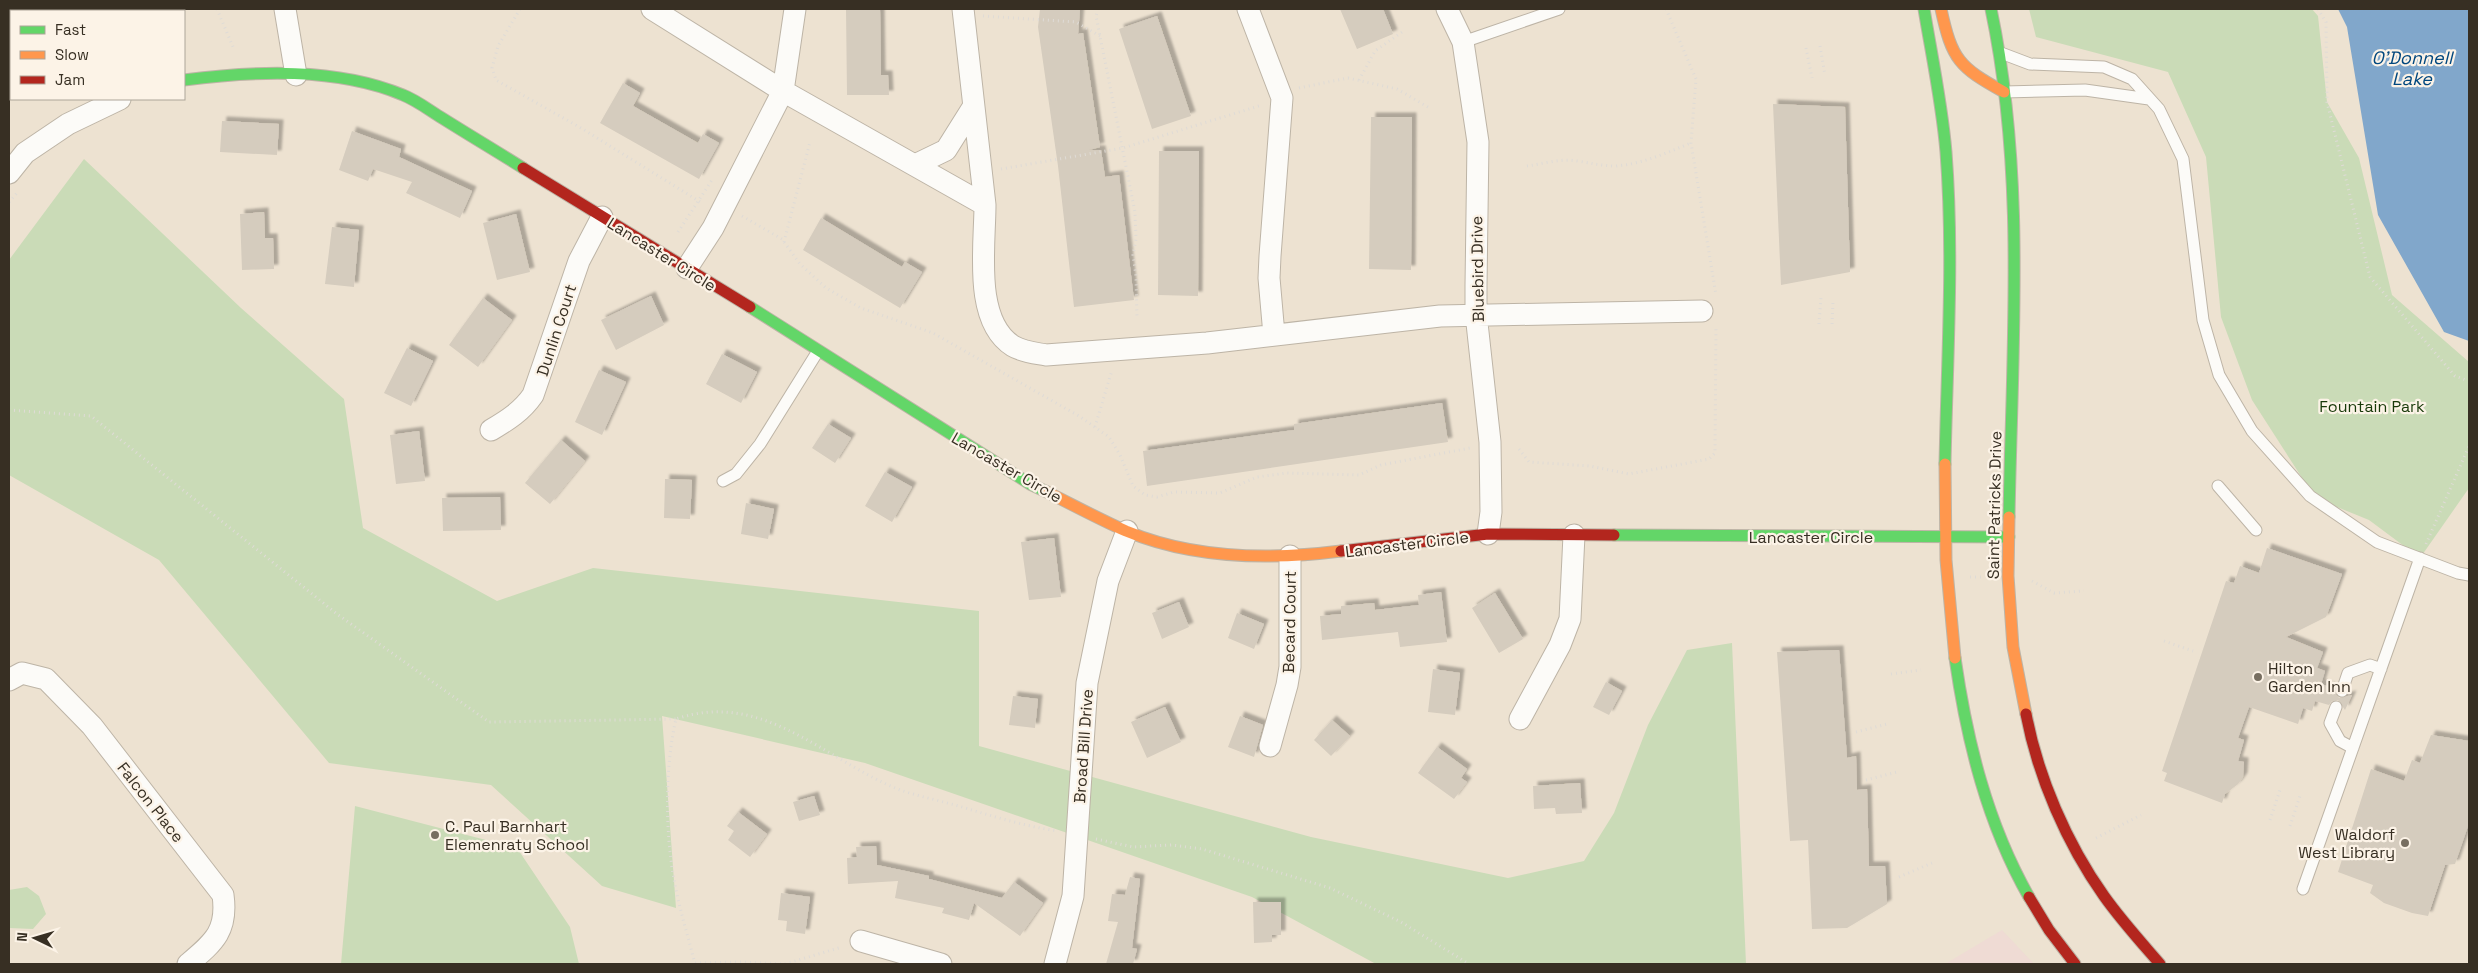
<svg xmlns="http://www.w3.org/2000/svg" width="2478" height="973" viewBox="0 0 2478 973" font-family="'Space Grotesk',sans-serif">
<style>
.commercial{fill:#efdbd4}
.green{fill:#cadbb7}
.water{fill:#81a7cb}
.building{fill:#d5ccbe;filter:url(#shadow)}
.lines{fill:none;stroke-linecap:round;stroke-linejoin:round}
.lane-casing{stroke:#bdb4a6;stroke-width:13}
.street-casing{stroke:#bdb4a6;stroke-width:23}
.fast-casing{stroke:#bdb4a6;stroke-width:13}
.slow-casing{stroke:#bdb4a6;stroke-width:13}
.jam-casing{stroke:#bdb4a6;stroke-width:13}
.path{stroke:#dfdbd6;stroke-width:3;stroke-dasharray:1 4;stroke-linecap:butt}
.lane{stroke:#fcfbf8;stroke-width:11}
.street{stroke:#fcfbf8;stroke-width:21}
.fast{stroke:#63d668;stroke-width:11}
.slow{stroke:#ff974d;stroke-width:11}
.jam{stroke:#b3261e;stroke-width:11}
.poi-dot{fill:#776e60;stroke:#fcf3e7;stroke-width:2}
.labels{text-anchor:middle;stroke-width:4.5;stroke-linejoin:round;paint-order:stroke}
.street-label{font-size:16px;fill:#372f23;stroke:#fcf3e7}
.park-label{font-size:16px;fill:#183909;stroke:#fcf3e7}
.poi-label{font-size:16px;fill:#372f23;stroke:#fcf3e7;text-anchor:start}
.water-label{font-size:18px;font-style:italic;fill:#00477e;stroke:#fcf3e7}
</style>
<defs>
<filter id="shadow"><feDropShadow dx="4.5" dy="-4.5" stdDeviation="1" flood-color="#0004"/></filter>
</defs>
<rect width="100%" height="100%" fill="#ede2d1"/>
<path class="commercial" d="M2002,930L2034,964H1945Z"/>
<path class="green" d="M2029,9H2312L2318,16L2327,102L2359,158L2392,295L2469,362V488L2420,558L2369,520L2315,498L2252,400L2221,317L2206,157L2168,72L2036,37Z
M84,159L241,308L344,399L363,528L497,601L593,568L979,611V746L1311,837L1508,878L1584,861L1614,813L1648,725L1687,650L1732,643L1746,964H1376L1252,897L865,763L662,716L676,908L602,886L491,785L329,763L159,560L9,475V260Z
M355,806L517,848L570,927L579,964H341Z
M27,887L39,896L46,914L33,929L9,928V890Z"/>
<path class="water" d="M2338,9H2469V341L2444,332L2378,215L2347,27Z"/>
<path class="building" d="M846,9H880L881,75H888L889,95H847Z
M1040,9H1080L1078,34L1083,33L1100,147L1089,150H1101L1105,177L1119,175L1134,300L1074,307L1058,166L1038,27Z
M1340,9H1383L1393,34L1357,49Z
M1157,16L1191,116L1152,129L1119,29Z
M623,83L640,93L633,106L698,143L703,134L719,143L699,179L600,123Z
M1773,104L1845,107L1850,272L1781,285Z
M1371,117H1412L1411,270L1369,269Z
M222,121L279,124L277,155L220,152Z
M352,131L401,149L399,157L472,191L460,218L406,193L412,182L373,169L368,181L339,170Z
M1159,151H1199L1198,296L1158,295Z
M264,212L265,238H273L274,269L242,270L240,214Z
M516,214L530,272L497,280L483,223Z
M821,218L902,267L905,262L922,272L900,308L803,250Z
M332,227L359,230L354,287L325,284Z
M651,296L664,325L616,350L601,320Z
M483,298L512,320L478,367L449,345Z
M407,348L433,361L411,406L384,393Z
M722,354L757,372L741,403L706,384Z
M599,370L626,382L602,435L575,422Z
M1442,403L1448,442L1147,486L1143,451L1294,430V424Z
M828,424L851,438L835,463L812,448Z
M419,431L425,481L396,484L390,435Z
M561,440L585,461L550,504L525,483Z
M885,472L912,487L892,522L865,506Z
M665,479L692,480L690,519L664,518Z
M500,497L501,530L443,531L442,498Z
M746,503L774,509L768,539L741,534Z
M1054,538L1061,597L1029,600L1021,542Z
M2267,548L2342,574L2326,617L2286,637L2323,652L2317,668L2325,671L2321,684L2335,689V693L2339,698L2352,695L2345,710L2338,700L2332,701L2329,705L2315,701L2312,711L2303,708L2298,724L2249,707L2238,738L2244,740L2238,761L2244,762L2243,777L2238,784L2225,794L2222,803L2164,781L2167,773L2162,771L2226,581L2234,583L2240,566L2259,573Z
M1441,592L1447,642L1400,647L1398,632L1322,640L1320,616L1341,614V606L1374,603L1375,610L1419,605L1418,595Z
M1495,593L1523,639L1499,653L1472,608Z
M1179,602L1189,627L1162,639L1152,613Z
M1237,613L1264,624L1254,649L1228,638Z
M1839,650L1847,758L1856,756L1857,790L1867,789L1869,866H1885L1887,904L1847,928L1812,929L1808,840L1790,841L1777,652Z
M1433,669L1460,673L1455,715L1428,712Z
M1606,682L1622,691L1609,715L1593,707Z
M1013,696L1038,699L1035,728L1009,725Z
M1165,707L1181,742L1147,758L1131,722Z
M1240,716L1263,725L1254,757L1228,747Z
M1332,720L1350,736L1331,756L1314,740Z
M2431,735L2469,741V823L2455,864L2445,865L2428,916L2412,913L2384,903L2370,893L2373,885L2338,872L2371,769L2404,781L2412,760L2420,763Z
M1437,747L1467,769L1461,778L1467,782L1454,799L1418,773Z
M1580,783L1582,813L1556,814L1555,808L1534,809L1533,786Z
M814,796L820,815L799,821L793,802Z
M738,812L767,834L750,857L728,840L734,831L727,826Z
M876,846L877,865L929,876V879L1002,898L1014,882L1043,903L1020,936L974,903L969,920L942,913L944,908L895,898L898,881L848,884L847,858L857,857L856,847Z
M1130,877L1140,879L1132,948L1137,949L1133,964H1106L1118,922L1108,921L1112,894L1125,895Z
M781,893L810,897L805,934L786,931L787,921L778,920Z
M1253,902H1281V935H1272V942L1254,943Z"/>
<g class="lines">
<defs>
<path id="lane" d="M1463,42L1559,9
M2001,53L2030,64L2104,67L2132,79L2159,109L2183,159L2203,320L2219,375L2252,431L2310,496L2377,542L2458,573L2469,575
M2004,92L2085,90L2149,99
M723,481L736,474L760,444L818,351
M2218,486L2256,530
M2342,691L2348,673L2370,665L2381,669
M2336,707L2330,723L2340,741L2353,748
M2303,889L2420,558"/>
<path id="street" d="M285,9L296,75
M652,9L783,91L985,205C985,246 973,321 1013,346C1023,352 1035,353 1046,355L1207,343L1440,316L1702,311
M963,9L985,205
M1248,9L1282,98L1270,256L1269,278L1274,335
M1447,9L1463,42L1478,142L1476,286V314L1490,442L1491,512L1488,534
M915,165L946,150L973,107
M9,173L25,153L68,124L120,99
M687,268L713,228L783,91L795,9
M491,430C508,420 522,411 533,395L579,261L602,217
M9,680L22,673L46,679L92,726L223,895C228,931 214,942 188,964
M1520,719L1560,645L1570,619L1574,535
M1270,746L1287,685L1290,667V556
M861,941L941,964
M1055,964L1073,896L1087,683L1108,581L1127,531"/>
<path id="fast" d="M1924,9C1932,57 1942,104 1946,152C1954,256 1947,361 1945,464
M1991,9C2026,175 2012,348 2009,517
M184,80C254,71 336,67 403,95C416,100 429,110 442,118C469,135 496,151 523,168
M750,307L1030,484L1047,492
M1614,535L2009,537
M1955,658C1967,741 1987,823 2029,897"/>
<path id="slow" d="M1941,9C1952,60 1959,67 2004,92
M1945,464L1946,560L1955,658
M1047,492C1073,505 1099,519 1126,531C1193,559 1270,560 1341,551
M2009,517L2008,576L2013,647L2026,714"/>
<path id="jam" d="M523,168L750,307
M1341,551L1488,534L1614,535
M2026,714C2038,777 2067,844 2104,896C2121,920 2141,942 2160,964
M2029,897L2049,930L2075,964"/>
</defs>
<use href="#lane" class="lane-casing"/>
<use href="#street" class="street-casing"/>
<use href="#fast" class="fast-casing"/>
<use href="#slow" class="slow-casing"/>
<use href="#jam" class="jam-casing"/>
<path class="path" d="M217,9L233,47
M520,9L498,46L492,68L496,80L581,128L702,203
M1098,9L1096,16L1135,212L1136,239L1133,255L1136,276L1137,318
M1666,9L1696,79L1691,143L1716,295
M2318,9L2326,22L2327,102L2370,277L2455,376L2469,381
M983,16L1076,22L1100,36
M1820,46L1825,75
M1806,48L1812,78
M1359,80L1375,51L1405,30
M9,88L11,87
M1299,88L1348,78L1397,89L1428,107
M1527,166C1543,164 1561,158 1577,161C1591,163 1602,166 1616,166C1642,164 1666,153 1691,143
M1001,169L1123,148L1262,105
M9,202L17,193
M742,216L782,239L800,264L826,288L861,308L933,333L1079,416L1109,437L1120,455L1133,486L1145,495L1157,497L1174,492L1220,493L1257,477L1287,473L1359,475L1381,465L1470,448
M678,232L712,180
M784,242L810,142
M1819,324L1821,297
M1832,324L1833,301
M9,410L91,416L337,614L489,722L676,719
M1095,427L1112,370
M1519,449L1529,462L1590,466L1629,474L1709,459L1715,453L1716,327
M2426,544L2469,446
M1970,577H1984
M2032,581L2054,593L2084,591
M2164,641L2193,651
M1891,674L1921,670
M1856,732L1887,724
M1866,780L1897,772
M2270,820L2280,790
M2290,826L2300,796
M2096,838L2141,815
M1096,839L1133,847L1172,845L1202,849L1330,888L1401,922L1469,964
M1899,877L1932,863
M695,963L741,962L785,964L842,947
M695,964C688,936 679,908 674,879C665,832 665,766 676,719C763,689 826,761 900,790C918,796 937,800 955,805C989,815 1023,826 1058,831"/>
<use href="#lane" class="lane"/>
<use href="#street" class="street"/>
<use href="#fast" class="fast"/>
<use href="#slow" class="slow"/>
<use href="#jam" class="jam"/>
</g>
<g class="poi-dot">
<circle cx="2258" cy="677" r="5"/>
<circle cx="435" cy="835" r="5"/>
<circle cx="2405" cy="843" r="5"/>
</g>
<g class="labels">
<g class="street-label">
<text transform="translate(662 254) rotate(32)" y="6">Lancaster Circle</text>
<text transform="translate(1477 269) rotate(-91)" y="6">Bluebird Drive</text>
<text transform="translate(556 330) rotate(-72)" y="6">Dunlin Court</text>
<text transform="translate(1007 467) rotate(30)" y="6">Lancaster Circle</text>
<text transform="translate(1994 505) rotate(-89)" y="6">Saint Patricks Drive</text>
<text x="1811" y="543">Lancaster Circle</text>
<text transform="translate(1407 544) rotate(-7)" y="6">Lancaster Circle</text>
<text transform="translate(1289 622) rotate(-89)" y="6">Becard Court</text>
<text transform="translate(1083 746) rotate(-86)" y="6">Broad Bill Drive</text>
<text transform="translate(151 802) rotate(52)" y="6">Falcon Place</text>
</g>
<g class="park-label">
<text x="2372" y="412">Fountain Park</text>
</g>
<g class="poi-label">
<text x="2268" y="674">Hilton<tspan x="2268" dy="18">Garden Inn</tspan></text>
<text x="445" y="832">C. Paul Barnhart<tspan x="445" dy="18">Elemenraty School</tspan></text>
<text x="2395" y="840" text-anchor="end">Waldorf<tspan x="2395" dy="18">West Library</tspan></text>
</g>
<g class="water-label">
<text x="2412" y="64">O'Donnell<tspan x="2412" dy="21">Lake</tspan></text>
</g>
</g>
<rect width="2478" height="973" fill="none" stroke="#372f23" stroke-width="20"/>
<rect x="10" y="10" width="175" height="90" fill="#fcf3e7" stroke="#ada599"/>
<rect x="20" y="26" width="25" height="8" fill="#63d668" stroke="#ada599"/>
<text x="55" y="35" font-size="15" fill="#372f23">Fast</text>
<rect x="20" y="51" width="25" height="8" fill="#ff974d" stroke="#ada599"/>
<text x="55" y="60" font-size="15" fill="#372f23">Slow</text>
<rect x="20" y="76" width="25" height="8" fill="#b3261e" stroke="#ada599"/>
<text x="55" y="85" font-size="15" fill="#372f23">Jam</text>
<g transform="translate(35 938) rotate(275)" stroke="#fcf3e7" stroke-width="4" paint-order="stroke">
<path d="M0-4L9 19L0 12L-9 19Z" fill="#372f23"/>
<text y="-8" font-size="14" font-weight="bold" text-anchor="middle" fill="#372f23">N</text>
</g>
</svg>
